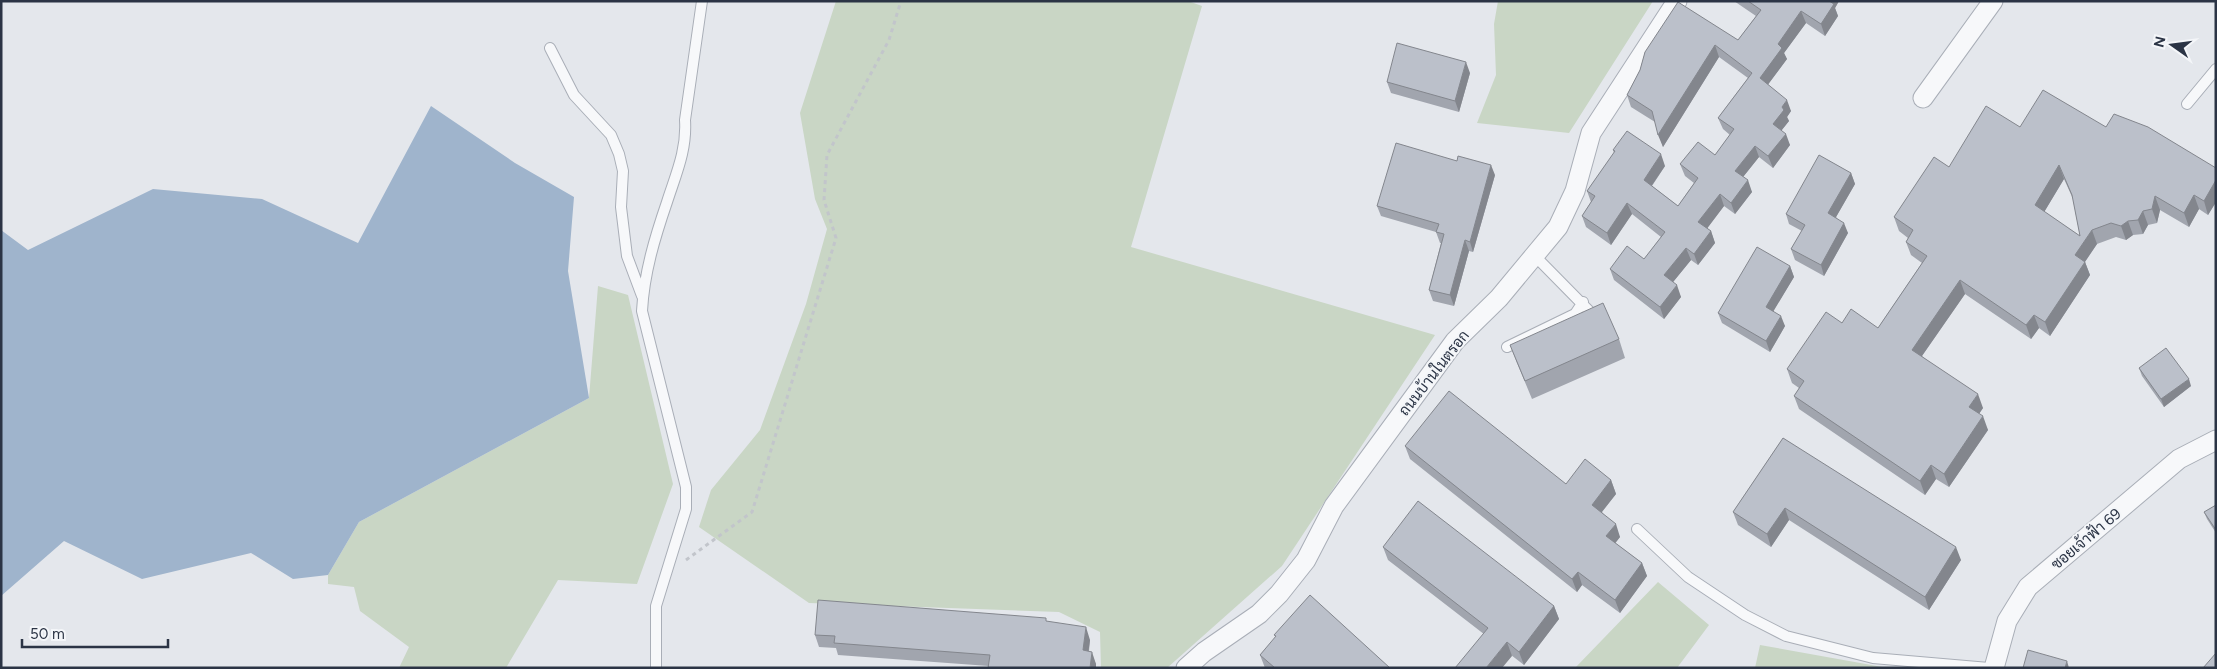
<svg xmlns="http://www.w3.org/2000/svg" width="2217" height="669" viewBox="0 0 2217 669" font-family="Figtree,Sarabun,sans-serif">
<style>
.green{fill:#c9d6c5}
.water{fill:#9fb4cc}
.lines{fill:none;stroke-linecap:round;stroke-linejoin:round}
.service-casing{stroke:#a9aeb7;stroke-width:12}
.minor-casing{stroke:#a9aeb7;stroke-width:21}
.path{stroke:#c2c5cb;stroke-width:3;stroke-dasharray:4 4;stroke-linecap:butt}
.service{stroke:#f7f8fa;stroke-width:10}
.minor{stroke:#f7f8fa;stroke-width:19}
.wall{fill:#a1a5ae;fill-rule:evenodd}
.shaded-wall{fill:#83868d}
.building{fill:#bbc0ca;stroke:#83868d;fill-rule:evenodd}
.labels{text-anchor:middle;stroke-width:4;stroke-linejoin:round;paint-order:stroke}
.street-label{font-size:15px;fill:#2b3445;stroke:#f4f6f9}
</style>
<rect width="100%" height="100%" fill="#e4e7ec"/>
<path class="green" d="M836,1H1188L1202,6L1131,247L1435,335L1282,566L1167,668H1101L1100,632L1059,612L809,603L699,527L711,490L760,430L806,304L827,229L815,199L800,113Z
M1498,1H1653L1569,133L1477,123L1496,75L1494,24Z
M598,286L628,295L673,484L637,584L558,580L506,668H399L409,647L360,611L354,587L328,584V575L359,522L589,398Z
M1658,582L1709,625L1677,668H1575Z
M1760,645L1888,668H1755Z"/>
<path class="water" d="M431,106L515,163L574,197L568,271L589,398L359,522L328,575L293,579L251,553L142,579L64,541L1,596V230L28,250L153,189L262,199L358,243Z"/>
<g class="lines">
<defs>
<path id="service" d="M550,48L574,95L611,135L619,154L623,171L621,207L627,256L642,296
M2187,104L2216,69
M1534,255L1597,319
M1507,347L1575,314L1583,302
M1637,529L1688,577L1745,615L1786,636L1873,658L1989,668
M656,668V606L686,509V487L642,311C644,273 655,237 667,202C676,174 687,150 685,120L702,1"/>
<path id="minor" d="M1923,98L1993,1
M1186,668L1204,652L1259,614L1279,594L1306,560L1334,506L1455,341L1499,298L1558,227L1575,191L1591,133L1677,1
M1994,668L2007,621L2028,587L2179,459L2216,440"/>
</defs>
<use href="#service" class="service-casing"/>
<use href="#minor" class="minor-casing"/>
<path class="path" d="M686,560L752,512L836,238L824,200L827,155L889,40L901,1"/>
<use href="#service" class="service"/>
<use href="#minor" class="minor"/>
</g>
<path class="wall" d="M1734,1H1839L1835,8L1838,16L1825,36L1806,23L1784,53L1787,59L1768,84L1791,111L1787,117L1789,121L1781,131L1790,145L1773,168L1759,157L1743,177L1752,192L1735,214L1724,206L1707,228L1711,231L1715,243L1698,265L1691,260L1673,282L1681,297L1664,319L1614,280L1610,269L1644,259L1661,237L1632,214L1611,245L1586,227L1582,216L1591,202L1587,191L1614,153L1613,150L1665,166L1652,186L1678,206L1694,183L1685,176L1680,164L1715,155L1730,135L1723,129L1718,118L1748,78L1719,57L1663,147L1655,122L1631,107L1627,95L1640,70L1645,52L1738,40L1756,16Z
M1470,73L1459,112L1391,93L1387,82Z
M2020,127H2106L2216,168V202L2208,215L2199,209L2189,227L2160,210L2157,223L2148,225L2143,234L2133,235L2126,240L2116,237L2097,244L2085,262L2090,275L2050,336L2039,328L2031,339L1965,294L1922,356L1983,408L1979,414L1988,430L1949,487L1936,479L1925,495L1799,409L1794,396L1799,388L1792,383L1787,369L1842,323L1878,328L1922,263L1911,255L1906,242L1908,238L1899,231L1894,217L1949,167ZM2064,179L2073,199L2080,236L2044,212Z
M1851,173L1855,184L1836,217L1848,233L1824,276L1795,260L1791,249L1802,231L1789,224L1786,214Z
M1495,175L1473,252L1469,251L1454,306L1433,301L1429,290L1441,243H1440L1436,232L1381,216L1377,206Z
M1790,266L1794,277L1773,311L1785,326L1770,352L1722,323L1718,313Z
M1619,339L1625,358L1532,399L1517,363L1510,345Z
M2139,368L2191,386L2164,407L2142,376Z
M1783,438L1961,560L1929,610L1789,520L1771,547L1738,525L1733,512Z
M1405,446L1566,484L1611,480L1616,494L1602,512L1620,537L1615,543L1642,563L1647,576L1620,613L1582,585L1577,592L1410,459Z
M2216,505V533L2207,519L2204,512Z
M1383,547L1554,606L1559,619L1524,665L1388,560Z
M1048,622L1090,640L1089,651L1096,664L989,666L838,655L836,648L819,647L815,635Z
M1274,635L1390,668H1265L1260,655L1276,637Z"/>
<path class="shaded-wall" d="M1828,1H1839L1835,8L1838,16L1825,36L1821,24Z
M1801,11L1806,23L1784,53L1787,59L1764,90L1760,78L1778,44Z
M1715,45L1719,57L1663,147L1658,135Z
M1466,62L1470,73L1459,112L1455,101Z
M1787,100L1791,111L1787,117L1789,121L1777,136L1773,124L1782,107Z
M1786,134L1790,145L1773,168L1768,156Z
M1755,146L1759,157L1739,182L1735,171Z
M1661,154L1665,166L1648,191L1644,180Z
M1491,165L1495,175L1473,252L1470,242Z
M2059,165L2064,179L2040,219L2035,205Z
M1851,173L1855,184L1832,224L1828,213Z
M1748,180L1752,192L1735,214L1731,203Z
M2216,180V202L2208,215L2204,201Z
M1720,194L1724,206L1703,234L1698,222Z
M2194,195L2199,209L2189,227L2184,213Z
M2155,196L2160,210L2157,223L2152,209Z
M1627,203L1632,214L1611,245L1607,233Z
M2143,211L2148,225L2143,234L2138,220Z
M2128,221L2133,235L2126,240L2121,226Z
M1844,223L1848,233L1824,276L1821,265Z
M2092,230L2097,244L2080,269L2075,255Z
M1711,231L1715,243L1698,265L1694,254Z
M1465,240L1469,251L1454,306L1450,295Z
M1686,248L1691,260L1669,287L1664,275Z
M2085,262L2090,275L2050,336L2045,322Z
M1790,266L1794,277L1770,317L1766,307Z
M1960,280L1965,294L1917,363L1912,350Z
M1677,285L1681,297L1664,319L1660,307Z
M2034,315L2039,328L2031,339L2026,325Z
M1781,316L1785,326L1770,352L1766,341Z
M2189,379L2191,386L2164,407L2161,399Z
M1978,394L1983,408L1974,421L1969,407Z
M1983,416L1988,430L1949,487L1944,474Z
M1931,465L1936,479L1925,495L1920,481Z
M1611,480L1616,494L1597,518L1592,505Z
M1785,508L1789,520L1771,547L1767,534Z
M1616,524L1620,537L1610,550L1606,536Z
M1956,547L1961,560L1929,610L1925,597Z
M1642,563L1647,576L1620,613L1615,600Z
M1578,572L1582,585L1577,592L1572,579Z
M1554,606L1559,619L1524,665L1519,652Z
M1086,627L1090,640L1087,662L1083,650Z
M1507,642L1512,656L1502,668H1486Z
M1092,652L1096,664V668H1090Z
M2067,661L2069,668H2065Z"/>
<path class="building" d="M1748,1H1829L1834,4L1821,24L1801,11L1778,44L1782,48L1760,78L1787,100L1782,107L1784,110L1773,124L1786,134L1768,156L1755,146L1735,171L1748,180L1731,203L1720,194L1698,222L1711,231L1694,254L1686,248L1664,275L1677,285L1660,307L1610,269L1627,246L1644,259L1665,232L1627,203L1607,233L1582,216L1595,196L1587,191L1615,151L1613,150L1627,131L1661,154L1644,180L1678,206L1698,178L1680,164L1698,142L1715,155L1734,129L1718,118L1752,73L1715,45L1658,135L1652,111L1627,95L1640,70L1645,52L1678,2L1738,40L1761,10Z
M1397,43L1466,62L1455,101L1387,82Z
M2043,90L2106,127L2114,114L2148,127L2216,168V180L2204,201L2194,195L2184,213L2155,196L2152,209L2143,211L2138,220L2128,221L2121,226L2111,223L2092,230L2075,255L2085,262L2045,322L2034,315L2026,325L1960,280L1912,350L1978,394L1969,407L1983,416L1944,474L1931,465L1920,481L1794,396L1804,381L1787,369L1826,312L1842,323L1851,309L1878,328L1927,256L1906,242L1913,230L1894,217L1934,157L1949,167L1986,106L2020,127ZM2059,165L2072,195L2080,236L2035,205Z
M1396,143L1457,161L1458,156L1491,165L1470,242L1465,240L1450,295L1429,290L1444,234L1436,232L1439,224L1377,206Z
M1819,155L1851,173L1828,213L1844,223L1821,265L1791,249L1805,225L1786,214Z
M1757,247L1790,266L1766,307L1781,316L1766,341L1718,313Z
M1603,303L1619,339L1525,381L1510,345Z
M2166,348L2189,379L2161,399L2139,368Z
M1449,391L1566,484L1585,459L1611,480L1592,505L1616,524L1606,536L1642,563L1615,600L1578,572L1572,579L1405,446Z
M1783,438L1956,547L1925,597L1785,508L1767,534L1733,512Z
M1418,501L1554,606L1519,652L1507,642L1486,668H1455L1488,628L1383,547Z
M2216,505V530L2204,512Z
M1310,595L1390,668H1275L1260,655L1276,636L1274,635Z
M818,600L1046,618V621L1086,627L1083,650L1092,652L1090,668H988L990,655L834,643L835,636L815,635Z
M2028,650L2067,661L2065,668H2023Z
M2216,653V668H2203Z"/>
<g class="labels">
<g class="street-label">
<text transform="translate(1434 373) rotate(-52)" y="5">ถนนบ้านในตรอก</text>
<text transform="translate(2086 539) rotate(-40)" y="5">ซอยเจ้าฟ้า 69</text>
</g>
</g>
<rect width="2217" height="669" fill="none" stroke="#2b3445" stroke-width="5"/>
<g transform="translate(2172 45) rotate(284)" stroke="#f4f6f9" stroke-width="4" paint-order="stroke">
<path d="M0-4L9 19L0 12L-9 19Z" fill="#2b3445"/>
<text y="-8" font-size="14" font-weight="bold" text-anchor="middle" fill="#2b3445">N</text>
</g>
<path d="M22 639v8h146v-8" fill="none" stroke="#2b3445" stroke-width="2.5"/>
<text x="30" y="639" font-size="15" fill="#2b3445" stroke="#f4f6f9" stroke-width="4" paint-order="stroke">50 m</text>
</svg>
